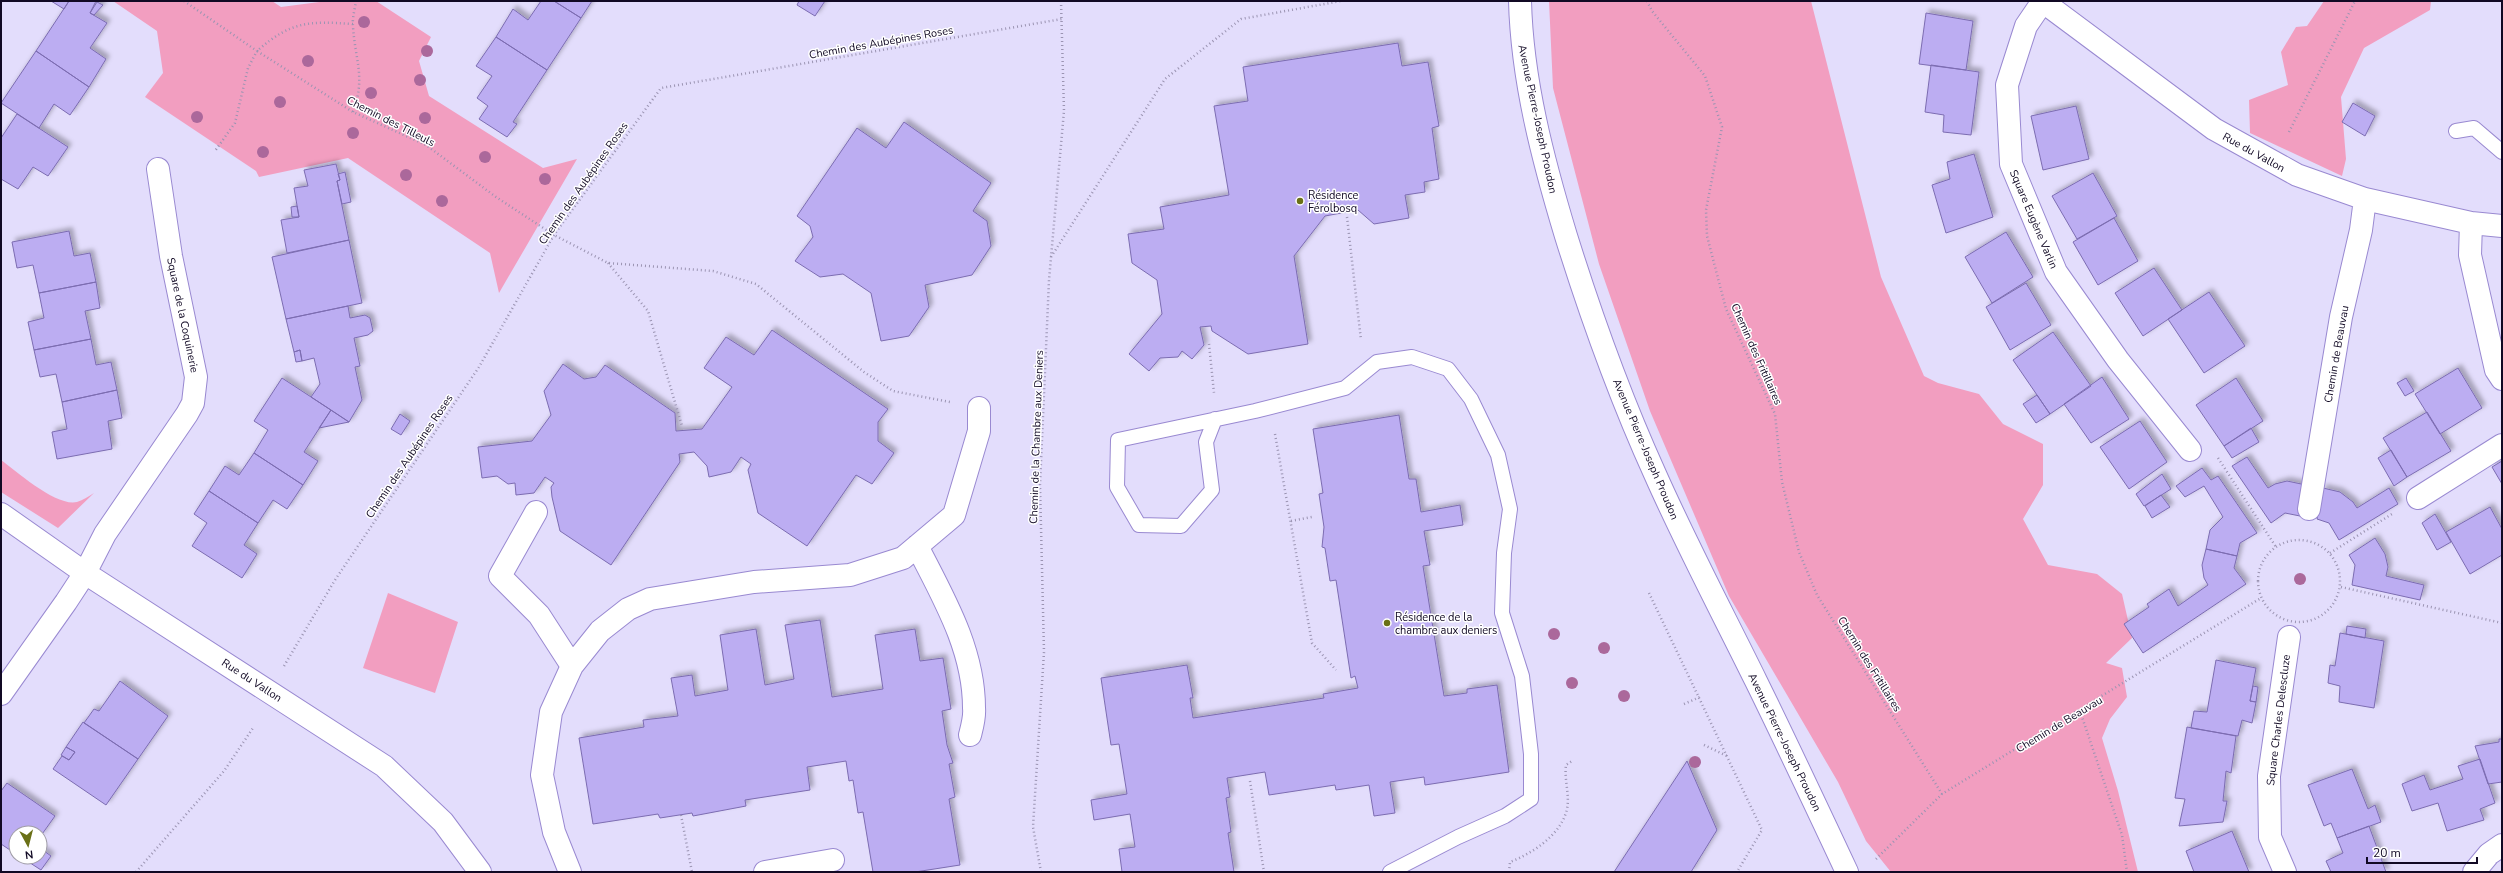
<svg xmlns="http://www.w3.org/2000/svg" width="2503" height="873" viewBox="0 0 2503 873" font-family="'Nunito Sans',sans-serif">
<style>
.green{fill:#f29ec0}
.building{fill:#bcadf2;stroke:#7c6cb1;filter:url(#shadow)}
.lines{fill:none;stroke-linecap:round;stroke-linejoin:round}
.service-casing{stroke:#9989d1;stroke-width:16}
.minor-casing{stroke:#9989d1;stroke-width:24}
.path{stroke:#9b94b2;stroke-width:2.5;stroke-dasharray:1 3;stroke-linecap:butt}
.service{stroke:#fff;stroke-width:14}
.minor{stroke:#fff;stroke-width:22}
.tree{fill:#ab689b}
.poi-dot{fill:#6a7017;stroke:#fff;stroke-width:1.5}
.labels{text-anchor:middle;stroke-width:3;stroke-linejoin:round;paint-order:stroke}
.street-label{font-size:11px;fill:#110924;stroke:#fff}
.poi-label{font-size:11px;fill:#110924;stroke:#fff;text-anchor:start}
</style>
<defs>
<filter id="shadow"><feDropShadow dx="3.5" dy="-3.5" stdDeviation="2" flood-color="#0004"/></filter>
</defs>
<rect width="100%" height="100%" fill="#e3ddfc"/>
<path class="green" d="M113,1H272L281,7L327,1H376L431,37L419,61L429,96L543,168L577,159L499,293L490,253L348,158L259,177L256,171L145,97L163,73L157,31Z
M1549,1H1811L1881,277L1924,376L1938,383L1979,394L2003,424L2043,444V485L2023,519L2048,565L2097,574L2122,594L2132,638L2106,663L2122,668L2127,697L2110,719L2102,738L2118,791L2138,872H1891L1866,841L1838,782L1729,596L1650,411L1599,264L1553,88Z
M2324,1H2431L2430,10L2364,48L2341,97L2346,159L2342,176L2250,133L2249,100L2288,85L2281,52L2296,27L2307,26Z
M1,460C17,472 57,507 77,502C83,500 89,496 94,493L58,528L1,492Z
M388,593L458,622L435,693L363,668Z"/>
<path class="building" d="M51,1H69L64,9Z
M69,1H96L90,13L107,23L90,48L106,59L89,87L36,51Z
M541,1H554L581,18L547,70L496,37L513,9L528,20Z
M554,1H592L581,18Z
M799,1H825L815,16L797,5Z
M97,2L103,5L94,15L90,13Z
M1926,13L1973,21L1966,70L1919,64Z
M496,37L547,70L513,122L517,124L507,137L479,119L488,106L477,98L492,76L476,66Z
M1398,43L1402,66L1428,62L1439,126L1432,128L1439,179L1424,182L1425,192L1405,195L1409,218L1374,224L1358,210L1325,216L1294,256L1308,344L1248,354L1212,331L1211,326L1200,327L1204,345L1192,359L1182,351L1178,357L1160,358L1149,371L1129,354L1162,314L1157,280L1132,263L1128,234L1164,229L1160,207L1229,195L1214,106L1248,101L1243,67Z
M36,51L89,87L70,115L54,104L39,128L1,103Z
M1931,65L1979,72L1971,135L1943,132L1944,115L1925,112Z
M2353,103L2375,116L2365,136L2342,122Z
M2076,106L2089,159L2043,170L2031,116Z
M17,114L68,147L48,176L33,167L18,189L1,179V138Z
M904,122L991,183L973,211L987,221L991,246L972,275L925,285L929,307L909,336L881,341L871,293L843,274L820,277L795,261L813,237L810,226L797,216L857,128L886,148Z
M1974,154L1993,217L1946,233L1932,185L1950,179L1947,162Z
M336,164L340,180L337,181L349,240L287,253L281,220L299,217L294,188L308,186L304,170Z
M345,172L351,202L342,204L337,181L340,180L338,174Z
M2093,173L2117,216L2077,239L2052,196Z
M297,206L299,217H292L291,207Z
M2114,218L2138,261L2098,285L2073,242Z
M69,231L74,256L90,253L96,282L39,293L33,265L17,268L12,242Z
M2006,232L2033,277L1992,303L1965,257Z
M349,240L362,303L286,319L272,257Z
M2154,268L2182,310L2143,336L2115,293Z
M96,282L100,308L85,311L91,339L34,350L28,322L44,318L39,293Z
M2026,283L2051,325L2010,350L1986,307Z
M2209,292L2245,346L2204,373L2168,319Z
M348,306L350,318L365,315L370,318L373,331L368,335L354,338L360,366L355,367L362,400L349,422L311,397L320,384L314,358L302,361L300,350L294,352L286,319Z
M772,330L888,409L878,422V441L894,453L872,484L856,475L807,546L758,513L748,470L751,464L741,457L731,472L709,477L707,466L694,452L679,454L680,462L611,565L560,531L552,497L551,487L554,483L545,477L534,493L516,495L515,483L508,484L497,476L482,478L478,447L532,441L551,415L544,391L563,364L584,379L596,377L605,365L675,413L676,431L702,429L732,387L704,368L726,337L754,355Z
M2053,332L2091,386L2050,414L2013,360Z
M91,339L96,365L111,362L117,390L62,402L56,374L40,377L34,350Z
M300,350L302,361L296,362L294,352Z
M2458,368L2482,408L2440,434L2415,394Z
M2102,377L2129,419L2091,443L2064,404Z
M282,378L331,410L304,452L318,461L303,485L254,453L268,430L254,421Z
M2236,378L2263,421L2224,446L2196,405Z
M2406,378L2414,391L2405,396L2397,383Z
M117,390L122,418L108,421L112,449L57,459L52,432L67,429L62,402Z
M2037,395L2050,414L2036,423L2023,404Z
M331,410L349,422L319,428Z
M2427,412L2451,451L2407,477L2383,438Z
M400,414L410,421L401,435L391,429Z
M1399,415L1409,479H1416L1421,512L1460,505L1463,525L1424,531L1430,565L1423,566L1444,696L1467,693V689L1497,685L1509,772L1425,785L1424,777L1390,782L1395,813L1374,816L1369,785L1336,790L1335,785L1269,795L1265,772L1227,778L1230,797L1226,798L1231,832L1228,833L1234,872H1122L1119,849L1135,847L1130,814L1094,820L1091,800L1127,794L1119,744L1111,745L1101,678L1187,665L1193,698H1190L1193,718L1324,698L1323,694L1358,688L1355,676L1351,678L1336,580L1330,581L1325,548L1322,547L1324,527L1319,494L1323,493L1313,429Z
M2140,421L2167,462L2129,489L2100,447Z
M2251,428L2259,442L2232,458L2224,446Z
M2391,450L2407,477L2394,486L2378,458Z
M254,453L303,485L287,509L273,500L258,523L209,491L225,466L239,475Z
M2247,457L2268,488L2275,484L2287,481L2306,485L2300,516L2285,513L2271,523L2232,466Z
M2502,461V484L2492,467Z
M2202,468L2211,480L2218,476L2257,533L2240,543L2237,556L2206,549L2210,530L2223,517L2204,486L2185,497L2176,486Z
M2162,474L2171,489L2144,506L2136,494Z
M2323,488L2340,492L2353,502L2357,508L2389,488L2398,504L2339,540L2329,523L2317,519Z
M209,491L258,523L244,545L257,554L242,578L192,546L207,523L194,514Z
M2161,495L2170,507L2152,518L2145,506Z
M2490,507L2502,529V555L2470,574L2446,532Z
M2435,514L2451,542L2437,550L2422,523Z
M2375,538L2385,554L2388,567L2386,576L2424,585L2420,600L2352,585L2355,565L2349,555Z
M2206,549L2237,556L2234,568L2246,584L2143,653L2124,624L2149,607L2147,604L2169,589L2178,606L2208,585L2204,578L2202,565Z
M820,620L832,697L883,689L875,635L915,629L920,661L943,658L951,709L942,711L947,745L953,763L949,764L955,797L949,799L960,865L915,872H873L863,812L858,813L853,780L849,781L846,761L807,767L810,790L745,800L746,806L693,816L692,813L660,818L658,814L593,824L579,738L644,727L643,720L678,716L671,678L692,675L695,696L728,690L720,635L756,629L765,685L794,679L785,625Z
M2347,626L2366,629L2365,638L2346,634Z
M2340,633L2384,641L2374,708L2339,702L2340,686L2328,683L2330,665L2335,666Z
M2216,660L2256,668L2250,701L2256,702L2252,723L2242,720L2238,736L2191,728L2194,711L2207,712Z
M120,681L168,716L138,759L84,723L94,709L99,711Z
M2253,686L2258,687L2256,702L2250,701Z
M83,722L138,759L106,805L53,769L62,756L69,760L75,752L66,747Z
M2187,727L2236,736L2231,773L2226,771L2223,801H2227L2223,822L2179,826L2185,799L2175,798Z
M2499,739H2502V782L2488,784L2475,746L2499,742Z
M66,747L75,752L69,760L61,755Z
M2480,759L2495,803L2480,809L2484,820L2447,831L2438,803L2412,811L2402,784L2424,775L2430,790L2463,779L2458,766Z
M1687,761L1717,830L1691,872H1614Z
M2352,769L2368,809L2375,805L2381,822L2337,838L2331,823L2324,826L2308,785Z
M7,783L55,816L40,837V833H16V854L1,844V791Z
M2369,826L2386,872H2331L2326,861L2343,853L2337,838Z
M2232,831L2249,872H2194L2186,851Z
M40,848L51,856L41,870L21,857H40Z"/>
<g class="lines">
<defs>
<path id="service" d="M2456,131L2474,128L2502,152
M1215,419L1206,442L1212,490L1181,526L1139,525L1117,487L1118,440L1255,411L1345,388L1377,362L1412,357L1448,369L1471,399L1498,455L1510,509L1504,553L1502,613L1522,676L1531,754V799L1505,816L1458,837L1390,872"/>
<path id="minor" d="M1520,1C1522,80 1543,160 1566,236C1591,316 1620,397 1655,474C1686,544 1722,612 1756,681C1787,744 1817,808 1847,872
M2042,1L2214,129L2297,175L2365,199L2471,223L2502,226
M2043,1L2026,26L2007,85L2011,164L2056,272L2118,360L2190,450
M2471,223L2470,255L2496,370L2502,379
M2418,498L2502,445
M2309,509L2341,317L2361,230L2365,199
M536,512L500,576L539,615L572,666
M1,514L85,573L384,766L443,822L480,872
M917,546C943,597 974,649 974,708C975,717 972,727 970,735
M1,694L66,602L85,573L105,534L187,414L193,403L196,377L171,256L158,169
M570,872L554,832L542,775L551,712L572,666L600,631L628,609L650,599L754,582L850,575L903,558L954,515L979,431V408
M765,872L833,860
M2285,872L2270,837L2269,776L2289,637
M2474,872L2489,854L2502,845"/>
</defs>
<use href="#service" class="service-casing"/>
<use href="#minor" class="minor-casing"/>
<path class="path" d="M184,1L257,51L248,68L235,123L215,151
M1647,1L1652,11L1705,76L1722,127L1706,210L1707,236L1726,309L1775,414L1782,482L1799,552L1817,595L1942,794
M353,24C309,21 291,21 257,51L353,112L426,145L496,197L554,235L608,263L713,271L756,284L864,372L893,391L950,402
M353,112C366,77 355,61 353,26C352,18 355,9 356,1
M2289,132L2355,1
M1347,217L1361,340
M1051,257L1165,79L1241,19L1341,1
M608,263L648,311L682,426
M1209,344L1214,393
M1275,434L1312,643L1336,670
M2218,458L2276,547
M1291,521L1312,517
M2258 581a41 41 0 1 1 82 0a41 41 0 1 1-82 0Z
M2330,553L2392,514
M2341,587L2502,623
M1649,593L1762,830L1737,872
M284,666L335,580L479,367L554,235L661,88L1062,19
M1684,704L1700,697
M2080,711L2122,835L2127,872
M1704,745L1727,756
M1250,781L1264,872
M681,815L692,872
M1876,859L1942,794L2261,598
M136,872L224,771L253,728
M1041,872L1033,827L1044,652L1040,485L1049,280L1064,111L1061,1
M1509,872L1510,862C1533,853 1561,835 1567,809C1570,795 1564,780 1566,765L1572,761"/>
<use href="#service" class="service"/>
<use href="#minor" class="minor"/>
</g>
<g class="tree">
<circle cx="364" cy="22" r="6"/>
<circle cx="427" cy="51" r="6"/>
<circle cx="308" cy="61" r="6"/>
<circle cx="420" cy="80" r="6"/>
<circle cx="371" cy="93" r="6"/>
<circle cx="280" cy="102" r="6"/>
<circle cx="197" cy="117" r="6"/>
<circle cx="425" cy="118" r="6"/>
<circle cx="353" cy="133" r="6"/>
<circle cx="263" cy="152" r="6"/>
<circle cx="485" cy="157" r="6"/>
<circle cx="406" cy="175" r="6"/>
<circle cx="545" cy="179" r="6"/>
<circle cx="442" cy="201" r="6"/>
<circle cx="2300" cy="579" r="6"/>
<circle cx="1554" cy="634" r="6"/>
<circle cx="1604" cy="648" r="6"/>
<circle cx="1572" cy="683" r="6"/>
<circle cx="1624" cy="696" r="6"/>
<circle cx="1695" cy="762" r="6"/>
</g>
<g class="poi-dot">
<circle cx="1300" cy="201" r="4"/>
<circle cx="1387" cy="623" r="4"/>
</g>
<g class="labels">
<g class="street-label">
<text transform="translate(881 42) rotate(-10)" y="4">Chemin des Aubépines Roses</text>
<text transform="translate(1538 119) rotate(78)" y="4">Avenue Pierre-Joseph Proudon</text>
<text transform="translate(391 121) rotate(27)" y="4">Chemin des Tilleuls</text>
<text transform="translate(2254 152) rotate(29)" y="4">Rue du Vallon</text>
<text transform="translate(583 183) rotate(-55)" y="4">Chemin des Aubépines Roses</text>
<text transform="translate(2034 219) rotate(67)" y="4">Square Eugène Varlin</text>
<text transform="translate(183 315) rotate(78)" y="4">Square de la Coquinerie</text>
<text transform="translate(1757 354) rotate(66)" y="4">Chemin des Fritillaires</text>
<text transform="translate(2336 354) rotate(-80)" y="4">Chemin de Beauvau</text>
<text transform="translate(1036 437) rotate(-88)" y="4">Chemin de la Chambre aux Deniers</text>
<text transform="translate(1646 449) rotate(67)" y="4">Avenue Pierre-Joseph Proudon</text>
<text transform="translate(409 456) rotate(-56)" y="4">Chemin des Aubépines Roses</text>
<text transform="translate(1870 664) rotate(58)" y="4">Chemin des Fritillaires</text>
<text transform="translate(252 680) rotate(33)" y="4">Rue du Vallon</text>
<text transform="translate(2278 720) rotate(-83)" y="4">Square Charles Delescluze</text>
<text transform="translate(2059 724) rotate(-31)" y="4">Chemin de Beauvau</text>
<text transform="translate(1785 742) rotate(64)" y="4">Avenue Pierre-Joseph Proudon</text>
</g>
<g class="poi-label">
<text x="1308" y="199">Résidence<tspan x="1308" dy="13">Férolbosq</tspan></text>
<text x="1395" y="621">Résidence de la<tspan x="1395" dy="13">chambre aux deniers</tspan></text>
</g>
</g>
<rect width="2503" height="873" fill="none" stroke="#110924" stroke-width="4"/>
<g transform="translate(28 845) rotate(173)"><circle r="19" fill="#ffffff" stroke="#a09da7"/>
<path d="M0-3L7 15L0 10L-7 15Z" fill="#6a7017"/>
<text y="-6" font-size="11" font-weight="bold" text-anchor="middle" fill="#110924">N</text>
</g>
<path d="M2367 857v6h110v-6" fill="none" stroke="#110924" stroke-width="2"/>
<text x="2373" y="857" font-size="12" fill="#110924" stroke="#ffffff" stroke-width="3" paint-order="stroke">20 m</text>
</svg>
